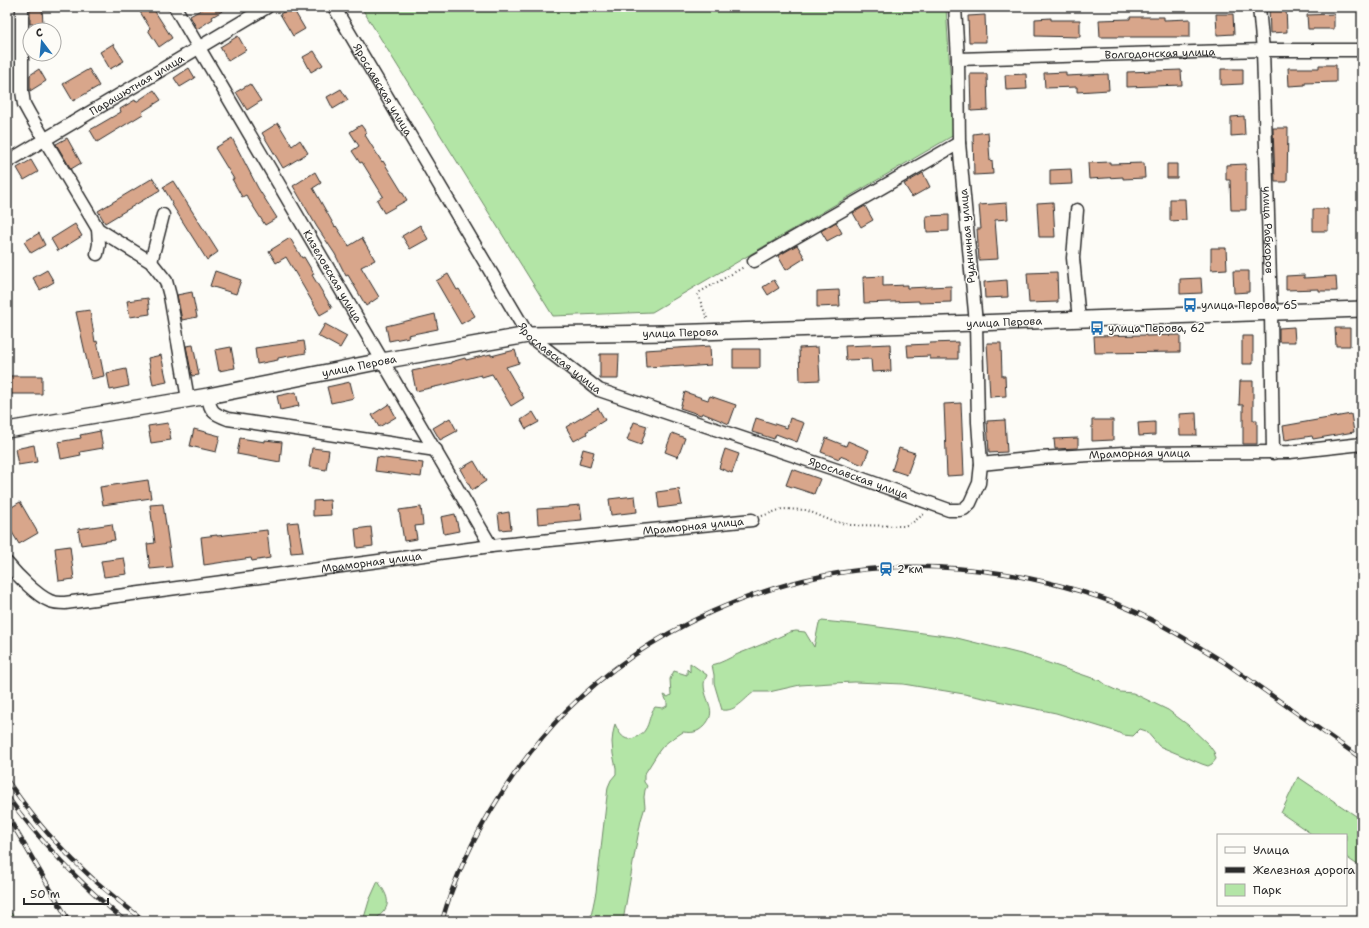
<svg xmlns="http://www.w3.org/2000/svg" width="1369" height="928" viewBox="0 0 1369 928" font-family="'Shantell Sans',sans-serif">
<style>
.green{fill:#b3e5a6;stroke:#6f8868}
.building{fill:#d8a68b;stroke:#2b2b2b}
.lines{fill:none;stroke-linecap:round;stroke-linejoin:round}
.minor-casing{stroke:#2b2b2b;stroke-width:15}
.major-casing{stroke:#2b2b2b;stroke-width:18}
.path{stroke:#2b2b2b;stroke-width:2;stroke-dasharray:1 3;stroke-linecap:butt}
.minor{stroke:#fdfcf7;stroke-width:12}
.major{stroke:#fdfcf7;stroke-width:15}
.rail-casing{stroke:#2b2b2b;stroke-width:4.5}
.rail{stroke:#fdfcf7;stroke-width:3;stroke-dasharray:9;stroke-linecap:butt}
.labels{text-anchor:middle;stroke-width:3;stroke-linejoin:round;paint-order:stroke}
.street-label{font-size:11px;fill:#2b2b2b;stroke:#fdfcf7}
.poi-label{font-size:11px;fill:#2b2b2b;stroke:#fdfcf7;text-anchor:start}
</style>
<rect width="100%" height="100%" fill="#fdfcf7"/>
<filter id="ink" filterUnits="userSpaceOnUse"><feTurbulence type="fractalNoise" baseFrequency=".025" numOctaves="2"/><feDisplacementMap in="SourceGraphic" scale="8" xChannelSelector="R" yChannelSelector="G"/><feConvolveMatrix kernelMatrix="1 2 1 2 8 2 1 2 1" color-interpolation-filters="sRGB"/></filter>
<g filter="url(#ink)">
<path class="green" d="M361,7H946L954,135L652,312L553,316Z
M822,621L863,625L953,637L1025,655L1101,681L1109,687L1120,692L1133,693L1168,710L1188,725L1209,745L1214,752L1216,759L1212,764L1208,766L1202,764L1159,746L1146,731L1140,729L1133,736L1123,735L1117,732L1056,713L964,694L903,684L855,682L831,683L800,685L769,692H754C744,699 736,712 722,710L714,683V675L712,665C722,663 729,658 738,654C756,647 773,640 790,632L796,631L805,632L814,647L819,623Z
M690,663L707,675C706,678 704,681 704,684C704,701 719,711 704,726C697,733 692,733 683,732L669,741L663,746L659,751L644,775V782L647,786L645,790L644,797L645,807L641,820L636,846L623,921H590L596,892L608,787L611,780L616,774V768L613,754L612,742L613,733L615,724C620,735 625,744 638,736C640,734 644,733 645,730C650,723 649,714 655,707L663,708L667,706V702L664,695L668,697L671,695L670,679L674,671L687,675V669L690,672Z
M1298,777L1362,820V868L1346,857V835H1313L1281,813Z
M378,881C384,891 392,901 384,911C381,915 377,917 375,921H363L369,901Z
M7,909L19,921H7Z"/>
<path class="building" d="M30,7H42L43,24H30Z
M137,7H152L172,38L159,47L148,30L150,28Z
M206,7H229L212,17L213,19L197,29L190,16Z
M292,7L305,29L293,36L280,14Z
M1269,7H1286L1287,32L1270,33Z
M1216,14H1233L1234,34L1217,35Z
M1334,14V29H1308L1307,15Z
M985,15L986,42H969L968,16Z
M1130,17H1164V20L1190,19V37H1100L1099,20L1130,19Z
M1051,18V20H1080V37L1035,36V19Z
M238,36L246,50L228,61L220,47Z
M113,44L124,61L110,69L100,52Z
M314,51L323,65L311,72L303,57Z
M1319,65H1336V82L1305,83V85L1289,86L1288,68H1319Z
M189,68L195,78L180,87L174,78Z
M39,69L46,81L30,91V75Z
M89,69L99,86L73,101L63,84Z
M1221,69H1243V84L1221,85Z
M1181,70L1182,85L1127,87V72Z
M1066,72V76L1108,74L1109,90L1077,92V87L1045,88L1044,73Z
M970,74H987L988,110L971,111Z
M1026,74L1027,89L1006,90L1005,75Z
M250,84L261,101L247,110L236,92Z
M341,89L348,100L333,109L327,97Z
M154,90L161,100L142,112L143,114L97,142L90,130L121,112L120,109L135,100L136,102Z
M1244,116L1245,135L1231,136V117Z
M278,123L292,146L300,140L308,153L283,168L262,133Z
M361,125L367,133L365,135L382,162L383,161L407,200L384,213L377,200L383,196L362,162L360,163L352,151L359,146L350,132Z
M1273,128H1288L1287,182H1275Z
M988,132L990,161L992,160L993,174L974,175L973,134Z
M67,138L81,163L71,169L56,144Z
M232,138L258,188L277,218L265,225L246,195L242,197L232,179H234L215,148Z
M31,160L38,172L24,180L17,168Z
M1110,162V164L1144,163L1145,178L1123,179V177L1089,179L1088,163Z
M1167,164H1177V178H1167Z
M1246,164V210H1231L1230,180H1226V165Z
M1071,169L1072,184L1050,185V170Z
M315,172L321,183L313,188L335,227L336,226L349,246L362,238L375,260L361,267L379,297L366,306L348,275L346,276L335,254L317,227L293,186Z
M923,173L930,187L912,197L904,184Z
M153,178L160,190L105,223L98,211Z
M173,181L218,252L207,260L171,203L172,202L163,187Z
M1170,199H1185L1186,220L1170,221Z
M1053,202L1055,237H1039L1037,203Z
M1007,203L1008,219L995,220L998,259L979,260L977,229H981L979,205Z
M865,206L873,220L861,227L853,213Z
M1313,209H1328V231H1313Z
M949,215V231L927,232L926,216Z
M836,222L842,233L827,241L821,231Z
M75,224L82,236L58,251L51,239Z
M420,225L428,239L410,249L402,236Z
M39,233L45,245L31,253L24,242Z
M290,238L302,258L304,257L314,274L312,275L332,308L320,315L286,257L276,263L269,251Z
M797,245L805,258L786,270L778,256Z
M1211,248H1226L1227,269L1211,270Z
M47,270L54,282L40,290L33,278Z
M215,271L241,280L236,294L210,286Z
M1233,271H1249V292L1234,293Z
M1057,272L1058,302L1029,303L1027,273Z
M448,274L457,290L459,289L475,316L461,324L436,281Z
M1304,275V278L1336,276L1337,291H1319V289L1286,290V276Z
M883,276V286L907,285V288L951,286V302L919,303V301L864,303L863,277Z
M1201,278L1202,293L1180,294V279Z
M774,280L779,288L768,295L763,287Z
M1007,280L1008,297L985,298L984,282Z
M839,290L840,306L817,307V291Z
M192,292L197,317L182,320L177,295Z
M148,298L150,314L130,317L127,301Z
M90,310L95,342L97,341L104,376L91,379L76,312Z
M435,314L438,329L408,335L409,337L389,341L386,326Z
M325,324L347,336L340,348L318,336Z
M1294,327L1295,342H1279V328Z
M1335,328H1350V346H1336Z
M1146,335V336L1180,335V352L1095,353L1094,336Z
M1242,336H1253V364H1242Z
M304,341L306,353L278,358V360L257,364L255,348Z
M958,342V359H930V356L908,357L907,345L930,344V343Z
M987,343H1001L1002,376H1005L1006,396L990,397Z
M890,344L891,371L872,372L871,359L846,360L845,346Z
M193,345L199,375L192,376L186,346Z
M710,346L711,365L684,367V365L646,367L645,350Z
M231,347L235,368L219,371L215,350Z
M818,347L820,380L800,381L799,348Z
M733,349H760V368H733Z
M515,350L519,363L506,367L524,398L511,406L492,374L482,377L481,375L444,385L416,391L412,371L451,363V362L465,358L466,360L491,354V356Z
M600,354H619L618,379H600Z
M161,355L167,382L153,385L148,358Z
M126,369L129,386L110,390L107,373Z
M7,376H42V394H7Z
M1240,381H1253V420H1257V444H1243V405H1239Z
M350,382L354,398L331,403L327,387Z
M296,392L299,406L280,410L277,396Z
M685,392L708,400L710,396L736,405L729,424L702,413L701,415L680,408Z
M961,403L964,475L947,476L944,404Z
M389,404L396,417L379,427L372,415Z
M598,408L605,420L586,432L587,434L574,441L566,427Z
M533,412L539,422L526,429L521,420Z
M1196,413L1197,435H1180L1179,414Z
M1351,414L1354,432L1313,439L1312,436L1285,440L1283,426Z
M450,418L457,431L440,440L433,428Z
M756,418L787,428L790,418L804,423L797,442L776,434L774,439L752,432Z
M1005,420L1007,452L989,453L987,421Z
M1092,420H1113V440L1092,441Z
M634,422L647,426L641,445L627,440Z
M1155,422V435L1139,436L1138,423Z
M168,423L171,440L151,443L148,426Z
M194,429L220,436L216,452L190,446Z
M100,431L103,448L80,452L81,455L61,459L58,442L81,438L80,435Z
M672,433L685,438L678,457L665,452Z
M240,438L265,442V440L282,442L280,462L237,454Z
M826,438L846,446L848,441L869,450L863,465L840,456L839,459L821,452Z
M1078,438V448L1055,449L1054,439Z
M34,445L37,462L18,465L15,449Z
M312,448L329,450L326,470L309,467Z
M899,448L915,453L907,475L892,470Z
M583,449L594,452L590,467L579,464Z
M725,449L739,454L732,473L719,468Z
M377,457L423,463L421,477L375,471Z
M474,461L486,481L472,490L460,469Z
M792,469L820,479L814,494L786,485Z
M148,480L151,498L103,505L100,487Z
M679,489L682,505L659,508L657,492Z
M635,496L637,512L611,515L609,499Z
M330,500L331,515L313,516V501Z
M20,502L38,533L19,544L7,524V510Z
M163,504L172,567L150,569L147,544L155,543L150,505Z
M580,505L582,520L538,524L537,509L569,507V506Z
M421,507L423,525L415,526L417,539L404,541L399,510Z
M509,512L511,529L500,530L498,514Z
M455,514L459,531L444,534L441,517Z
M298,522L303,552L291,553L287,523Z
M112,524L115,540L81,545L78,529Z
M371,527L373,546L357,548L355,529Z
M267,530L270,558L252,561L251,558L204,565L201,537L217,535V536Z
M70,546L74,579L59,581L55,548Z
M124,558L127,574L104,577L101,561Z"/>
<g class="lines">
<defs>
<g id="minor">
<path d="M22,7V91L24,104L30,115L98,229L151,262L166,281L170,296L188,399"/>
<path id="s1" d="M175,7L491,546"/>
<path id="s2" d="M334,7L528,335L599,390L849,474L949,510H959L964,509L970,503L979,483L981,464L978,422L976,323L959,143L958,59L955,7"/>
<path id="s3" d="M1259,7L1263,50L1271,313L1273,453"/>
<path id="s4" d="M958,59L1263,50H1362"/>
<path id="s5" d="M7,162L267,7"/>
<path d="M1077,210L1073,258L1079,320"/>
<path d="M97,254L99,244L98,229"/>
<path d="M754,261L959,143"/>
<path d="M151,262L163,215"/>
<path d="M208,396C210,412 214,414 228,419L436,450"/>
<path id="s6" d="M981,464L1039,458L1123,453L1290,452L1362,444"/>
<path id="s7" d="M7,563C16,574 37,596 50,601C55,603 60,603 65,603L491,546L752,520"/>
</g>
<g id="major">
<path id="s8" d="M7,430L208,396L382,361L528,335L667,333L976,323L1362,309"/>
</g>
</defs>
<use href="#minor" class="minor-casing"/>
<use href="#major" class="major-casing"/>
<path class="path" d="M707,318L699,298L698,295L700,292L744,267
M762,516L782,509L806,510L832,521L851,525L904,526L912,523L924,514"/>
<use href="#minor" class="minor"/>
<use href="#major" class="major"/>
<defs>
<path id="rail" d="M7,780C21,800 35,820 52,838C80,869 112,897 145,921
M7,796C41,843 81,884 125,921
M7,815L69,921
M442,921C454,878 474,837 498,799C518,767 540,738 566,711C647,630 767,576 881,568C920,565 967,568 1006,574C1052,582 1098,594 1140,614C1169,628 1196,645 1224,662L1362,759"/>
</defs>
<use href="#rail" class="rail-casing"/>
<use href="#rail" class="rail"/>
</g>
</g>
<defs>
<symbol id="bus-bare" viewBox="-9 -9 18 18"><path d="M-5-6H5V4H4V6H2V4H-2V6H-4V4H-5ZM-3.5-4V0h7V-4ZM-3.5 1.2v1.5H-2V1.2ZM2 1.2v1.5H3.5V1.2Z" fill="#1f6fb2" stroke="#fdfcf7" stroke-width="2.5" paint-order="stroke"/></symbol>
<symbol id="station-bare" viewBox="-9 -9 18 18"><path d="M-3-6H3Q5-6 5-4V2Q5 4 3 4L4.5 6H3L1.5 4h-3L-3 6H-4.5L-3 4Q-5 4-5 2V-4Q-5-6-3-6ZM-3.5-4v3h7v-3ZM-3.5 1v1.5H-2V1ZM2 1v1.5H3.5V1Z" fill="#1f6fb2" stroke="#fdfcf7" stroke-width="2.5" paint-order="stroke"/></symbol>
</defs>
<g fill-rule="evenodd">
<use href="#bus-bare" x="1180" y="295" width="20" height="20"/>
<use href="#bus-bare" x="1087" y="318" width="20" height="20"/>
<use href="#station-bare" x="876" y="559" width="20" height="20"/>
</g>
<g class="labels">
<g class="street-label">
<text dy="4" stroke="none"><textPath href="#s4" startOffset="202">Волгодонская улица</textPath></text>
<text dy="4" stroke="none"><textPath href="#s5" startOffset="151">Парашютная улица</textPath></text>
<text dy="4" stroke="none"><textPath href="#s2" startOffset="96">Ярославская улица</textPath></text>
<text dy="4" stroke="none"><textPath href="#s3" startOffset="223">улица Рабкоров</textPath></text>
<text transform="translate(967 236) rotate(-95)" y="4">Рудничная улица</text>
<text dy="4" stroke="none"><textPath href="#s1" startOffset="312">Кизеловская улица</textPath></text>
<text dy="4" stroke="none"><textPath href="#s8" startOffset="1006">улица Перова</textPath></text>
<text dy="4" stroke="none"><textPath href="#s8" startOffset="682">улица Перова</textPath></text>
<text dy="4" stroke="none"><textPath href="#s2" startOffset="420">Ярославская улица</textPath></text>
<text dy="4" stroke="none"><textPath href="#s8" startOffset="358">улица Перова</textPath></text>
<text dy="4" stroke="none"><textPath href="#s6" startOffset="159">Мраморная улица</textPath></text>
<text dy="4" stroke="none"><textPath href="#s2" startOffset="745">Ярославская улица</textPath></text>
<text dy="4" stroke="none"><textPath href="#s7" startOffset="706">Мраморная улица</textPath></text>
<text dy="4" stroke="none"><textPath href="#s7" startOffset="382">Мраморная улица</textPath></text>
</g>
<g class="poi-label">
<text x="1201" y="309">улица Перова, 65</text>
<text x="1108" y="332">улица Перова, 62</text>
<text x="897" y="573">2 км</text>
</g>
</g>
<rect width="1369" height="928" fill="none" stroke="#fdfcf7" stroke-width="24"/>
<rect x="12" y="12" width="1345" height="904" fill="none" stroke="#2b2b2b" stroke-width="1.5" filter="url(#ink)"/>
<rect x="1217" y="834" width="130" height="72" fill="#fdfcf7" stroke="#a9a8a5"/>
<rect x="1225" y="847" width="20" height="6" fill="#fdfcf7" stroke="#a9a8a5"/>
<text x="1253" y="854" font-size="12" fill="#2b2b2b">Улица</text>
<rect x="1225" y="867" width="20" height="6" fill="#2b2b2b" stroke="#a9a8a5"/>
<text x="1253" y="874" font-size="12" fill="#2b2b2b">Железная дорога</text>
<rect x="1225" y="884" width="20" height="12" fill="#b3e5a6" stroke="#a9a8a5"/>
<text x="1253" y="894" font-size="12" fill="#2b2b2b">Парк</text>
<g transform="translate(42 42) rotate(344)"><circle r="19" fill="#fdfcf7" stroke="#a9a8a5"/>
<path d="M0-3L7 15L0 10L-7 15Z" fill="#1f6fb2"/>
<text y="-6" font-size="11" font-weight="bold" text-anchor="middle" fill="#2b2b2b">С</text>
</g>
<path d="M24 898v6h84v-6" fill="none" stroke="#2b2b2b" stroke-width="2"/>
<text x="30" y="898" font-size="12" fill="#2b2b2b" stroke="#fdfcf7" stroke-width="3" paint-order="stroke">50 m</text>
</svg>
